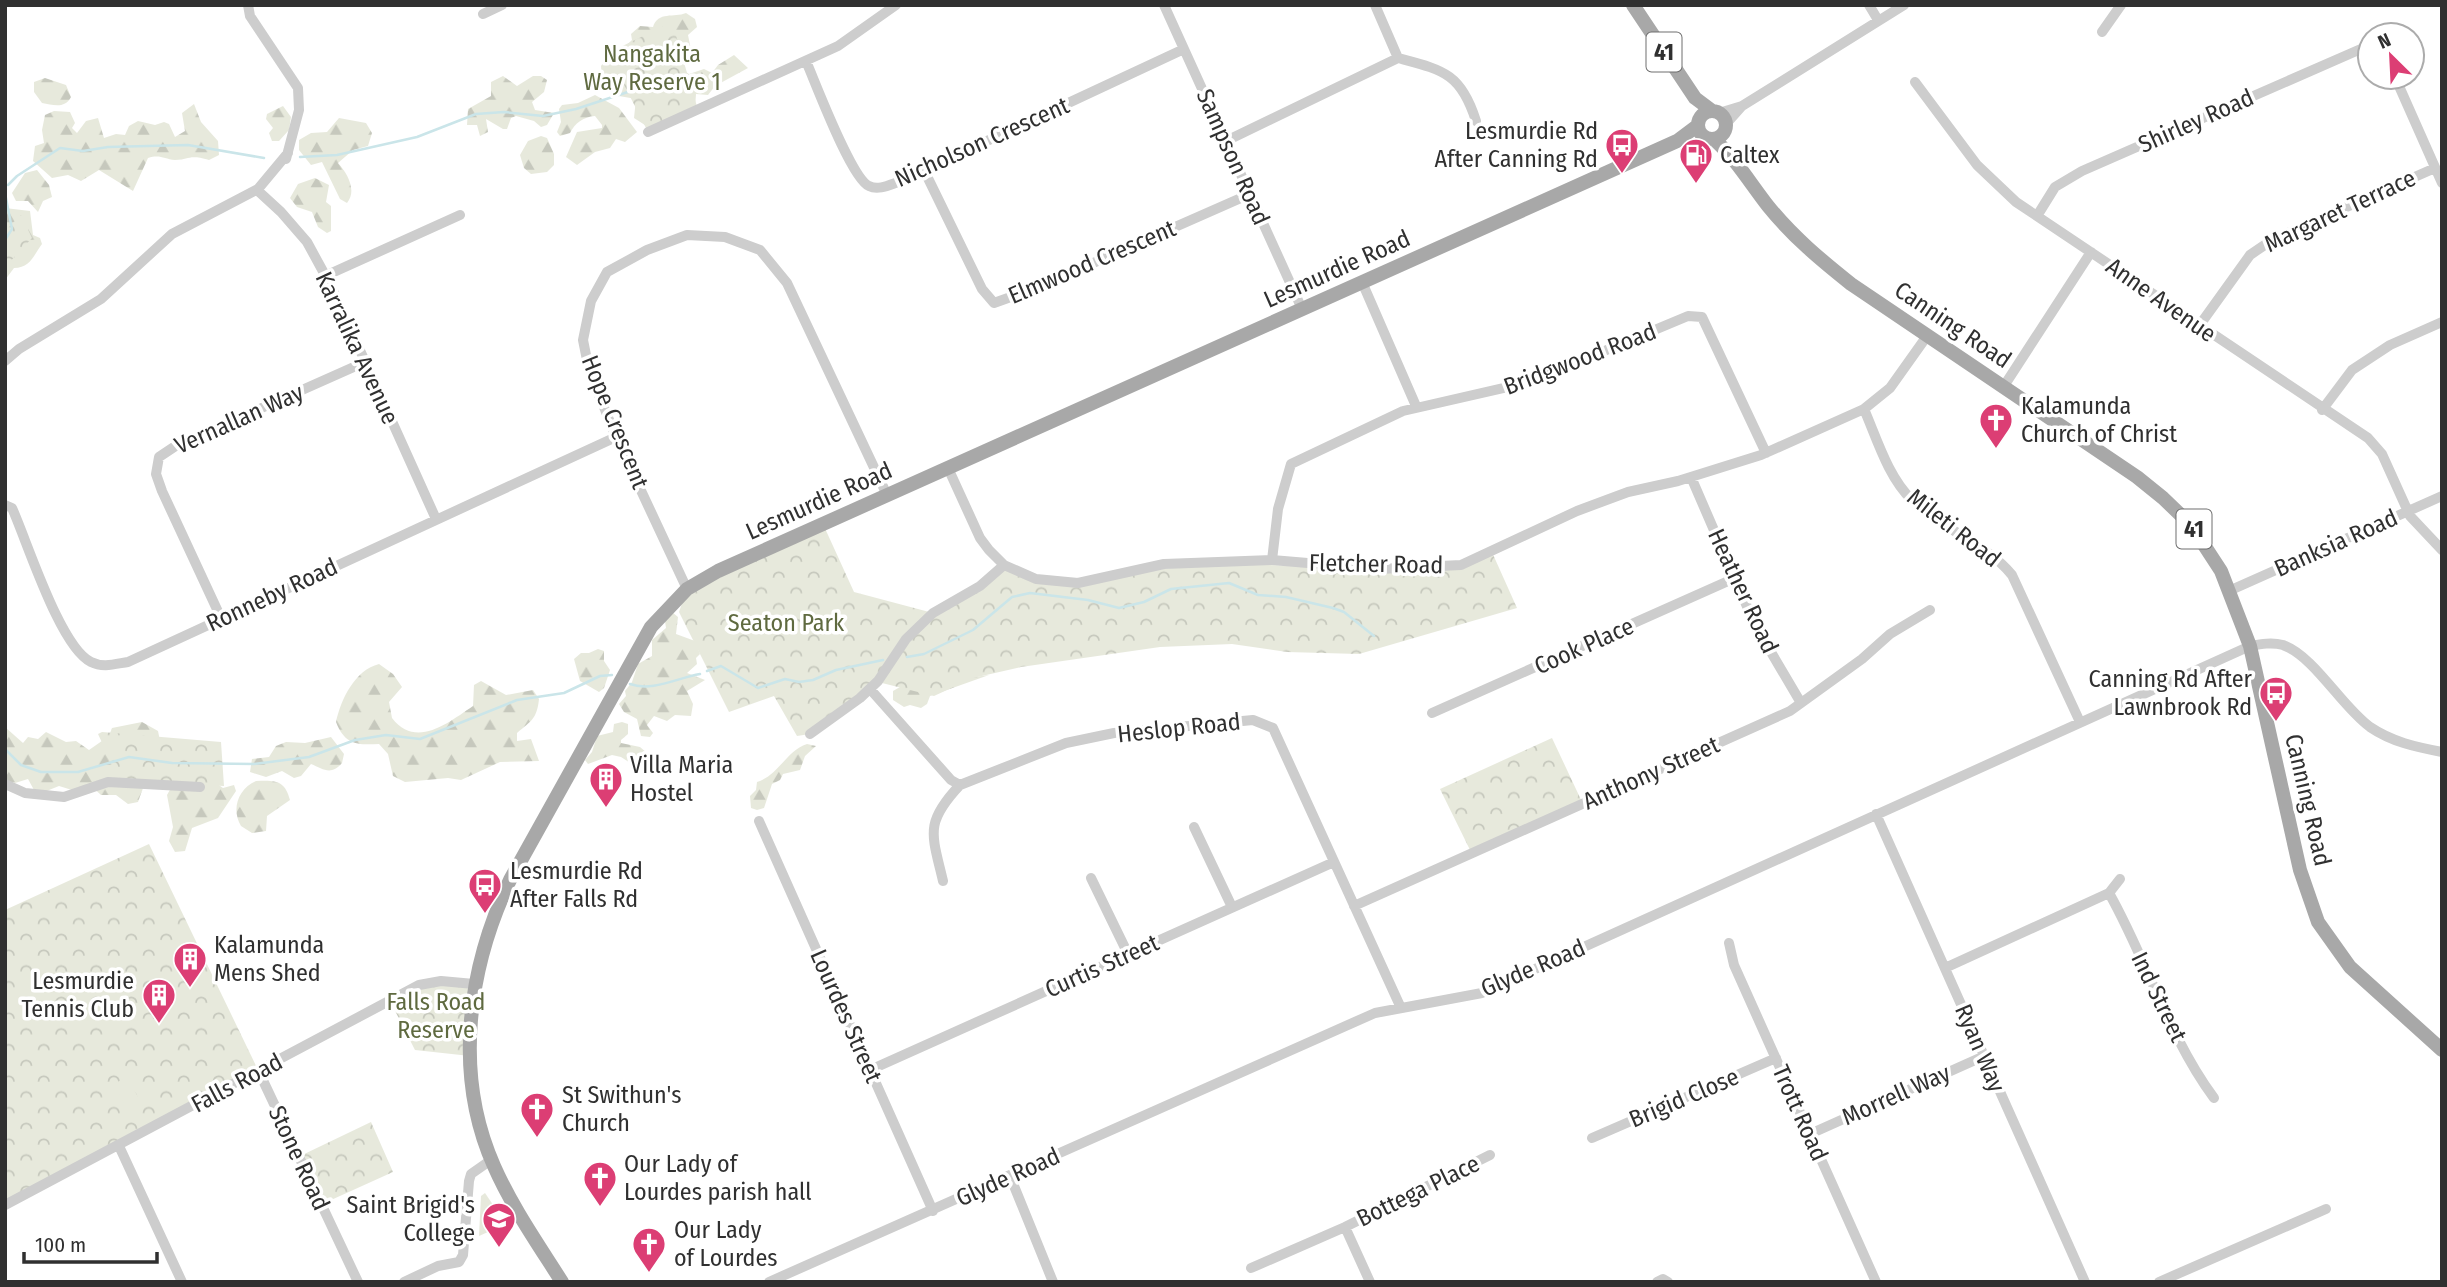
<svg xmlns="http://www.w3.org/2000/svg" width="2447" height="1287" viewBox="0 0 2447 1287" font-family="'Fira Sans Condensed',sans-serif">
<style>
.grass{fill:url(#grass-tufts)}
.forest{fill:url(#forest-firs)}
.park{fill:url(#park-crowns)}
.garden{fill:#e7e9dc}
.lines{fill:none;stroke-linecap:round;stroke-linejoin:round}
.stream{stroke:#cae5e9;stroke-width:2.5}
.minor{stroke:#cdcdcd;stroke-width:10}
.major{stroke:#a8a8a8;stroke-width:14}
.labels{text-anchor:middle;stroke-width:7;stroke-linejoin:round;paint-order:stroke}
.shield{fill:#fff;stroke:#6e6e6e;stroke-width:2}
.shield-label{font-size:23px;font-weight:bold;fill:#303030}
.park-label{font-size:24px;fill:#5f6a40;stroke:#fff}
.street-label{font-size:24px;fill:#303030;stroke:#fff}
.poi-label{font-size:24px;fill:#303030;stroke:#fff;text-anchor:start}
</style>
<defs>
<pattern id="grass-tufts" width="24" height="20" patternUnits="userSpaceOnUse" patternTransform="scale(1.75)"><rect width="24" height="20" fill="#e7e9dc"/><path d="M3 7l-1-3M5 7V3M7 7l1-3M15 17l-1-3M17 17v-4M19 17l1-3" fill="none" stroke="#c6c8bd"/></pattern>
<pattern id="forest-firs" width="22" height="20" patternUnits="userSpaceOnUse" patternTransform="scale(1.75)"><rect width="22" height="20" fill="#e7e9dc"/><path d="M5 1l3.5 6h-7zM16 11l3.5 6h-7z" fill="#c6c8bd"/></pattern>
<pattern id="park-crowns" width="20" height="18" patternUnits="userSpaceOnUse" patternTransform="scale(1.75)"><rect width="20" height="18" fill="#e7e9dc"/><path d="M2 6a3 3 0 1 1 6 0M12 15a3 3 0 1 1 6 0" fill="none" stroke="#c6c8bd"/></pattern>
</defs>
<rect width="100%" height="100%" fill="#fff"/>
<path class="grass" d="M485,1193L506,1224L479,1236L481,1196Z"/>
<path class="forest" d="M686,13L695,19L697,27L688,35L691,50L682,59L684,71L689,74L704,69L712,73L718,65L734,55L748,68L715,86L708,95L696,94L695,108L648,127L634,118L636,99L619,96L613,85L602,80L601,66C609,53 622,51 632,40L631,34L640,26L653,27C658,11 674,18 686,13Z
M533,76H541L547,80L544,92L532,102L535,110L554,113L547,125L541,127L534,121L516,116L511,118L507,129H503L486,119L488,132L480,136L477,125H467L468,109L491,96V82L503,76L517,86Z
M45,78L66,85L71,97C65,109 53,105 42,103L34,92V82Z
M595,95L619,108L637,132L625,142L616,139L610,148L595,152L577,165L566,157L577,132L602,128V125L595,116C583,117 575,123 570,133L560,136L557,132L561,122L559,109L562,105L578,103Z
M194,104L201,122L218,141L219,155L209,160C188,154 190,160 175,160C164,159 160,154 148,158L133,191L99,170L81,181L68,175L52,178L33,161L35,146L44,143L42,130L45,115L54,111L70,112L75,123L72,128L77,133L86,121L98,118L104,138L116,134L125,135L129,126L138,121L155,125L164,122L169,124L175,137L185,131L182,113Z
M283,106L291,117L289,130L279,141H272L269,133L273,128L266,119L267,114Z
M339,118L366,123L372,133L368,146L353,150L338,163C348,174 357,191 347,203L340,199L322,162L311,165L299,150V140L311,133L327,132Z
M541,136L547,138L554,154V165L547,172L531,174L524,168L520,155L528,141Z
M37,170L49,185L52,197L43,201L38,212L28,201H16L12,193L25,173Z
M315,178L329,185L326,202L331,206V231L327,233L318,227L312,212L297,207L290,198L298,184Z
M5,208L30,211L33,235L40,238L42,244C34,254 31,268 14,268L5,280Z
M672,612L678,617L676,634L695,641L700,654L696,658L697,664L687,673L705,680L687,691L693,704L691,716L675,715L667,721L654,716L647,725L653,733L650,737L641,736L637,719L624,712L619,704L626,696L625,691L632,682L638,664L652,656V640L666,628L665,621Z
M598,649L604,651V661L610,670L604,688L599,692L580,681L574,659L581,653H589Z
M379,664L393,674L402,687L389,702L392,718C416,749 448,723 473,706L474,685L481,681L506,695L533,690L539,699C537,719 531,721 517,733V741L531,739L539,761L500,762L461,780L448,778L405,782L393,776L388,754L379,744C357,745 345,745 336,722C341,699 355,670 379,664Z
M989,675L930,696L927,704L921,708L910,705L904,707L893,700V691L900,687Z
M142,722L158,731L160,741L138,802L128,804L116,795H101L89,784L72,790L59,786L44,792L34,790L28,779L15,783L5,781V727L23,743L28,737L38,739L46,732L66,742L76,741L89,750L109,736L112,728Z
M622,722L628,724V734L621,740V743L640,747L654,759L646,773L621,757L612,755L588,764L585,760L592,752L597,736L613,732L614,724Z
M331,737L344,754L342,763C331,776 323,769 311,764L301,776L294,778L282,771L266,777L250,772L252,759L269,757L276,746L286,742L305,743Z
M807,744L816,746L805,756L800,770L783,774L780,780L772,784L764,808L757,810L751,808L750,796L756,790L757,782C779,775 786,751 807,744Z
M213,781L223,788L234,785L236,791L218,818L192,828L185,851L175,852L169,841L173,827L167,795L171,788Z
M256,781C275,780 285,780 290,800L267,816L266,831L252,833L241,826C231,809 238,789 256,781Z"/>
<path class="park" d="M672,22L698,110L648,132L608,53Z
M21,215L32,238L5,267V231Z
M823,524L854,592L933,613L1004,565L1036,579L1078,583L1110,575L1218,563L1379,569L1461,565L1491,550L1517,608L1359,654L1287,652L1232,644L1160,647L1021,667L973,678L934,696L878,682L810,734L797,736L774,696L729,712L679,612L687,589Z
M102,732L221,742L224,786L120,781L98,734Z
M1552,738L1583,804L1472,854L1440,789Z
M149,844L259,1072L5,1205V910Z
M474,984L470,1056L415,1050L390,1001L419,985Z
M371,1122L393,1172L320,1205L298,1157Z"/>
<path class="garden" d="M127,1077L143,1106L129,1113L114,1084Z"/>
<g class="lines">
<path class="stream" d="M300,157L337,155L417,137L476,114L504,112L543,116L576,109L643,87L670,84
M8,185L17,176L60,148L83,151L108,147L188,145L264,158
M5,191L6,189
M5,193L12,229L5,240
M907,657L924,654L973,630L1012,597L1030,593L1088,600L1119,608L1144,602L1171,589L1229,583L1258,595L1286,597L1333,608L1344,612L1374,636
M707,671L721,666L758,688L785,679L799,682L813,680L836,670L883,660
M630,684C652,692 677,678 700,674
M5,749L21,765L41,772H78L129,757L172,763L254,764L309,757L355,740L386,735L420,739L517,700L564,693L600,676L612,675"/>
<path class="minor" d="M248,5L250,16L298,88L299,110L286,159
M1164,5L1302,309
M1869,5L1878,20
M483,14L502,5
M2102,32L2121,5
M2389,35L2392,33
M1398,58C1443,70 1461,73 1476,121
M806,61C816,84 851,178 869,186C879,191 891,184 901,181L1184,49
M2395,77L2442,183
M1915,82L1977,165L2016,202L2368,438L2382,454L2410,516L2442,550
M1719,113L1742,106L1904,5
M1726,124L1742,106
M648,132L838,46L896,5
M1226,141L1398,58L1375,5
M924,170L982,289L994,303L1041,286L1250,194
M257,190L281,212L307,242L331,286L436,519
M2037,216L2055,187L2082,171L2370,45
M325,276L460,215
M1362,282L1416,406
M2199,326L2250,255L2272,240L2435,168
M5,361L19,349L101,299L172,234L258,189L288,153
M2004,386L2091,252
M1864,409C1877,439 1888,477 1912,500C1942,530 1985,542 2012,575L2080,722
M2322,410L2352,370L2390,345L2442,322
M948,468L980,538L989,550L1004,565L1036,579L1078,583L1164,564L1272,560L1379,569L1461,565L1577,511L1628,492L1678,481L1761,455L1864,409L1890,388L1927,336
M1691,477L1755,625L1801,703
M5,505L12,508C27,541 60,647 91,662C103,668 115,664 128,662L616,437
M1272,560L1278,509L1291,464L1403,411L1530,382L1688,316L1702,317L1766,453
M687,589L616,437L589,370L583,340L591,301L607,272L647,250L687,235L725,237L760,250L787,283L887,495
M2231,590L2442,496
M221,618L162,491L156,474L159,457L174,447L365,362
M870,689L951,780L960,785L1066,743L1114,733L1253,720L1273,728L1401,1008
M1432,713L1735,578
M810,734L860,698L878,681L906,639L933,613L980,586L1004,565
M5,784L25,793L64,797L108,782L200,787
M1876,814L2085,1282
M759,821L933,1211
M1194,827L1232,907
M1091,878L1128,954
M943,881C932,834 924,823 960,785
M2109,893L2120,879
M1354,906L1790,711L1862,659L1890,634L1930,610
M1729,943L1734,965L1876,1282
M1945,968L2109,893C2147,960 2168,1036 2214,1098
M870,1070L1334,862
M259,1072L358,1282
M1810,1134L1982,1057
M1592,1138L1776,1058
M119,1146L182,1282
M1010,1176L1053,1282
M5,1205L419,985L441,981L474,984
M1345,1227L1370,1282
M1251,1268L1345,1227L1490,1155
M404,1282L438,1266L459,1262L463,1255L469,1181L471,1174L491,1160
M769,1282L1375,1013L1482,993L2250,646C2261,644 2272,642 2283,645C2315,657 2341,706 2370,727C2392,742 2416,747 2442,752
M1657,1282L1663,1279L1668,1282
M2159,1282L2326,1209"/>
<path class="major" d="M1633,5L1695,98L1711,110
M1698 125a14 14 0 1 1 28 0a14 14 0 1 1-28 0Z
M1714,139C1736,159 1750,183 1768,206C1793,237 1821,260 1851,284L2137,477L2163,498L2191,525L2221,571L2250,646L2300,870L2318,922L2350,967L2442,1050
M562,1282C538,1244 512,1207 494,1166C453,1074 468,968 510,880L651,627L687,589L718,571L1677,141L1697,126"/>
</g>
<defs>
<symbol id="bus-pin" viewBox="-11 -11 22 30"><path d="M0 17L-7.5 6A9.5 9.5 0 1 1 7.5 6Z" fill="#dc3e74" stroke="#fff"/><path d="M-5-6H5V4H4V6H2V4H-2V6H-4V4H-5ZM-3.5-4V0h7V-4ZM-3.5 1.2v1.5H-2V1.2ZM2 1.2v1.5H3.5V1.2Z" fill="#fff"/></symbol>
<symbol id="fuel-pin" viewBox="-11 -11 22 30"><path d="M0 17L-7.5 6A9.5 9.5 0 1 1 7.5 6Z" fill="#dc3e74" stroke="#fff"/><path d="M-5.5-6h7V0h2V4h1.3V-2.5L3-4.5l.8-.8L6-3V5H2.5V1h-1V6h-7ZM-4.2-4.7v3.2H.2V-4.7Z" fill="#fff"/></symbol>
<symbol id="church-pin" viewBox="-11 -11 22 30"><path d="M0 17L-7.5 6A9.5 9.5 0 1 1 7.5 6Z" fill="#dc3e74" stroke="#fff"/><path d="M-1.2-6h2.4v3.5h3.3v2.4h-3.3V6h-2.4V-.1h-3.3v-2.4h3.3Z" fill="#fff"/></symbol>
<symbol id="building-pin" viewBox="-11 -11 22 30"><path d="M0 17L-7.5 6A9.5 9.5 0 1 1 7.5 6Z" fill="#dc3e74" stroke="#fff"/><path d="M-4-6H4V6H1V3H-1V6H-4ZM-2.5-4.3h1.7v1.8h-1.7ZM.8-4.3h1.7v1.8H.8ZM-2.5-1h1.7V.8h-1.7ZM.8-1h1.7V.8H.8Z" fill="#fff"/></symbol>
<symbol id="school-pin" viewBox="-11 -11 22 30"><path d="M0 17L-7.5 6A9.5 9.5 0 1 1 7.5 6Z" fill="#dc3e74" stroke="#fff"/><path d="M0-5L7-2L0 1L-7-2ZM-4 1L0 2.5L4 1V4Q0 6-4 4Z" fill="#fff"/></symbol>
</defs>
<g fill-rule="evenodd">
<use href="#bus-pin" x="1603" y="126" width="38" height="52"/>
<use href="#fuel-pin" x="1677" y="136" width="38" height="52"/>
<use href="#church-pin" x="1977" y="401" width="38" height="52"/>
<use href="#bus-pin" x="2257" y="674" width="38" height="52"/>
<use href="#building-pin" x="587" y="760" width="38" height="52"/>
<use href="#bus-pin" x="466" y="866" width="38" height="52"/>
<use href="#building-pin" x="171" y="940" width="38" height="52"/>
<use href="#building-pin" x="140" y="976" width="38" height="52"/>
<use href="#church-pin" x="518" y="1090" width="38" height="52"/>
<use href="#church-pin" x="581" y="1159" width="38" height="52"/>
<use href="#school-pin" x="480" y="1200" width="38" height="52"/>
<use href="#church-pin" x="630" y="1225" width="38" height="52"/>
</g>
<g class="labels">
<g class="shield">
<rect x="1646.5" y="32.5" width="35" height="39" rx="5"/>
<rect x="2176.5" y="509.5" width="35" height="39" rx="5"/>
</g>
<g class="shield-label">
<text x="1664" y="60">41</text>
<text x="2194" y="537">41</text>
</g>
<g class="park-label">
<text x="652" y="62">Nangakita<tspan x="652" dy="28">Way Reserve 1</tspan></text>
<text x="786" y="631">Seaton Park</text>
<text x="436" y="1010">Falls Road<tspan x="436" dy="28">Reserve</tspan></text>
</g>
<g class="street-label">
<text transform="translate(2196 121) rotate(-24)" y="8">Shirley Road</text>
<text transform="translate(982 142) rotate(-24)" y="8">Nicholson Crescent</text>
<text transform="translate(1233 157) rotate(66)" y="8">Sampson Road</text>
<text transform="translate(2340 211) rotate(-25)" y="8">Margaret Terrace</text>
<text transform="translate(1092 262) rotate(-23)" y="8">Elmwood Crescent</text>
<text transform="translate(1337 269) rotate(-24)" y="8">Lesmurdie Road</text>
<text transform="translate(2161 300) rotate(35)" y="8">Anne Avenue</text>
<text transform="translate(1953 325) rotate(34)" y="8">Canning Road</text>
<text transform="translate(357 348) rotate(65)" y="8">Karralika Avenue</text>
<text transform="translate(1580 359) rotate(-21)" y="8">Bridgwood Road</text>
<text transform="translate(239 419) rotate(-24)" y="8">Vernallan Way</text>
<text transform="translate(615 422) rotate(68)" y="8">Hope Crescent</text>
<text transform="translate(819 501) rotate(-24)" y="8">Lesmurdie Road</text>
<text transform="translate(1954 528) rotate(38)" y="8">Mileti Road</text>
<text transform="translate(2336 543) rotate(-24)" y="8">Banksia Road</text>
<text transform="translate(1376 564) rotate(1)" y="8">Fletcher Road</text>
<text transform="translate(1743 591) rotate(65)" y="8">Heather Road</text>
<text transform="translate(272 595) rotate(-25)" y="8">Ronneby Road</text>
<text transform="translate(1584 646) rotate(-24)" y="8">Cook Place</text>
<text transform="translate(1179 728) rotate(-6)" y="8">Heslop Road</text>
<text transform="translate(1651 773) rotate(-24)" y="8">Anthony Street</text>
<text transform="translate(2308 800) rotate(77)" y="8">Canning Road</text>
<text transform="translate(1102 966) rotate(-24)" y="8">Curtis Street</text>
<text transform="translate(1533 968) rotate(-23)" y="8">Glyde Road</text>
<text transform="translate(2159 997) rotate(64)" y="8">Ind Street</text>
<text transform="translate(846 1016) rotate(66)" y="8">Lourdes Street</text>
<text transform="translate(1980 1048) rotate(67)" y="8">Ryan Way</text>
<text transform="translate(237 1083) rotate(-28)" y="8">Falls Road</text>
<text transform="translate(1896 1095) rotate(-24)" y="8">Morrell Way</text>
<text transform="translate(1684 1098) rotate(-23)" y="8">Brigid Close</text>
<text transform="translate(1800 1113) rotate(66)" y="8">Trott Road</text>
<text transform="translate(299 1158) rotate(65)" y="8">Stone Road</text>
<text transform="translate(1008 1177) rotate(-24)" y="8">Glyde Road</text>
<text transform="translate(1418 1191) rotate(-26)" y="8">Bottega Place</text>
</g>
<g class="poi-label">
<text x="1598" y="139" text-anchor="end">Lesmurdie Rd<tspan x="1598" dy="28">After Canning Rd</tspan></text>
<text x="1720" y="163">Caltex</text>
<text x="2021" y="414">Kalamunda<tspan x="2021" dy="28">Church of Christ</tspan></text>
<text x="2252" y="687" text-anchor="end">Canning Rd After<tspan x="2252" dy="28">Lawnbrook Rd</tspan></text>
<text x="630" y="773">Villa Maria<tspan x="630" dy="28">Hostel</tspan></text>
<text x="510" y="879">Lesmurdie Rd<tspan x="510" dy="28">After Falls Rd</tspan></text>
<text x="214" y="953">Kalamunda<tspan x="214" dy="28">Mens Shed</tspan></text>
<text x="134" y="989" text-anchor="end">Lesmurdie<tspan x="134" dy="28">Tennis Club</tspan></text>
<text x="562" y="1103">St Swithun's<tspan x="562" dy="28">Church</tspan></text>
<text x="624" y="1172">Our Lady of<tspan x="624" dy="28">Lourdes parish hall</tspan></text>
<text x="475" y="1213" text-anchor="end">Saint Brigid's<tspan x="475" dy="28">College</tspan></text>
<text x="674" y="1238">Our Lady<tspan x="674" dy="28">of Lourdes</tspan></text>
</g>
</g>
<rect width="2447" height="1287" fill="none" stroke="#303030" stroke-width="14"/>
<g transform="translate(2391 56) rotate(336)"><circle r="33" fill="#ffffff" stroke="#acacac" stroke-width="2"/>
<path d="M0-5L12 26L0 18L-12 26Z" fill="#dc3e74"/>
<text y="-10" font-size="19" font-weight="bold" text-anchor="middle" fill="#303030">N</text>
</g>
<path d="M24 1252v10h133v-10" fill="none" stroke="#303030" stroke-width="3.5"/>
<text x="35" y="1252" font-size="21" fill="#303030" stroke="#ffffff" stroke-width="5" paint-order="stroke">100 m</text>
</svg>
